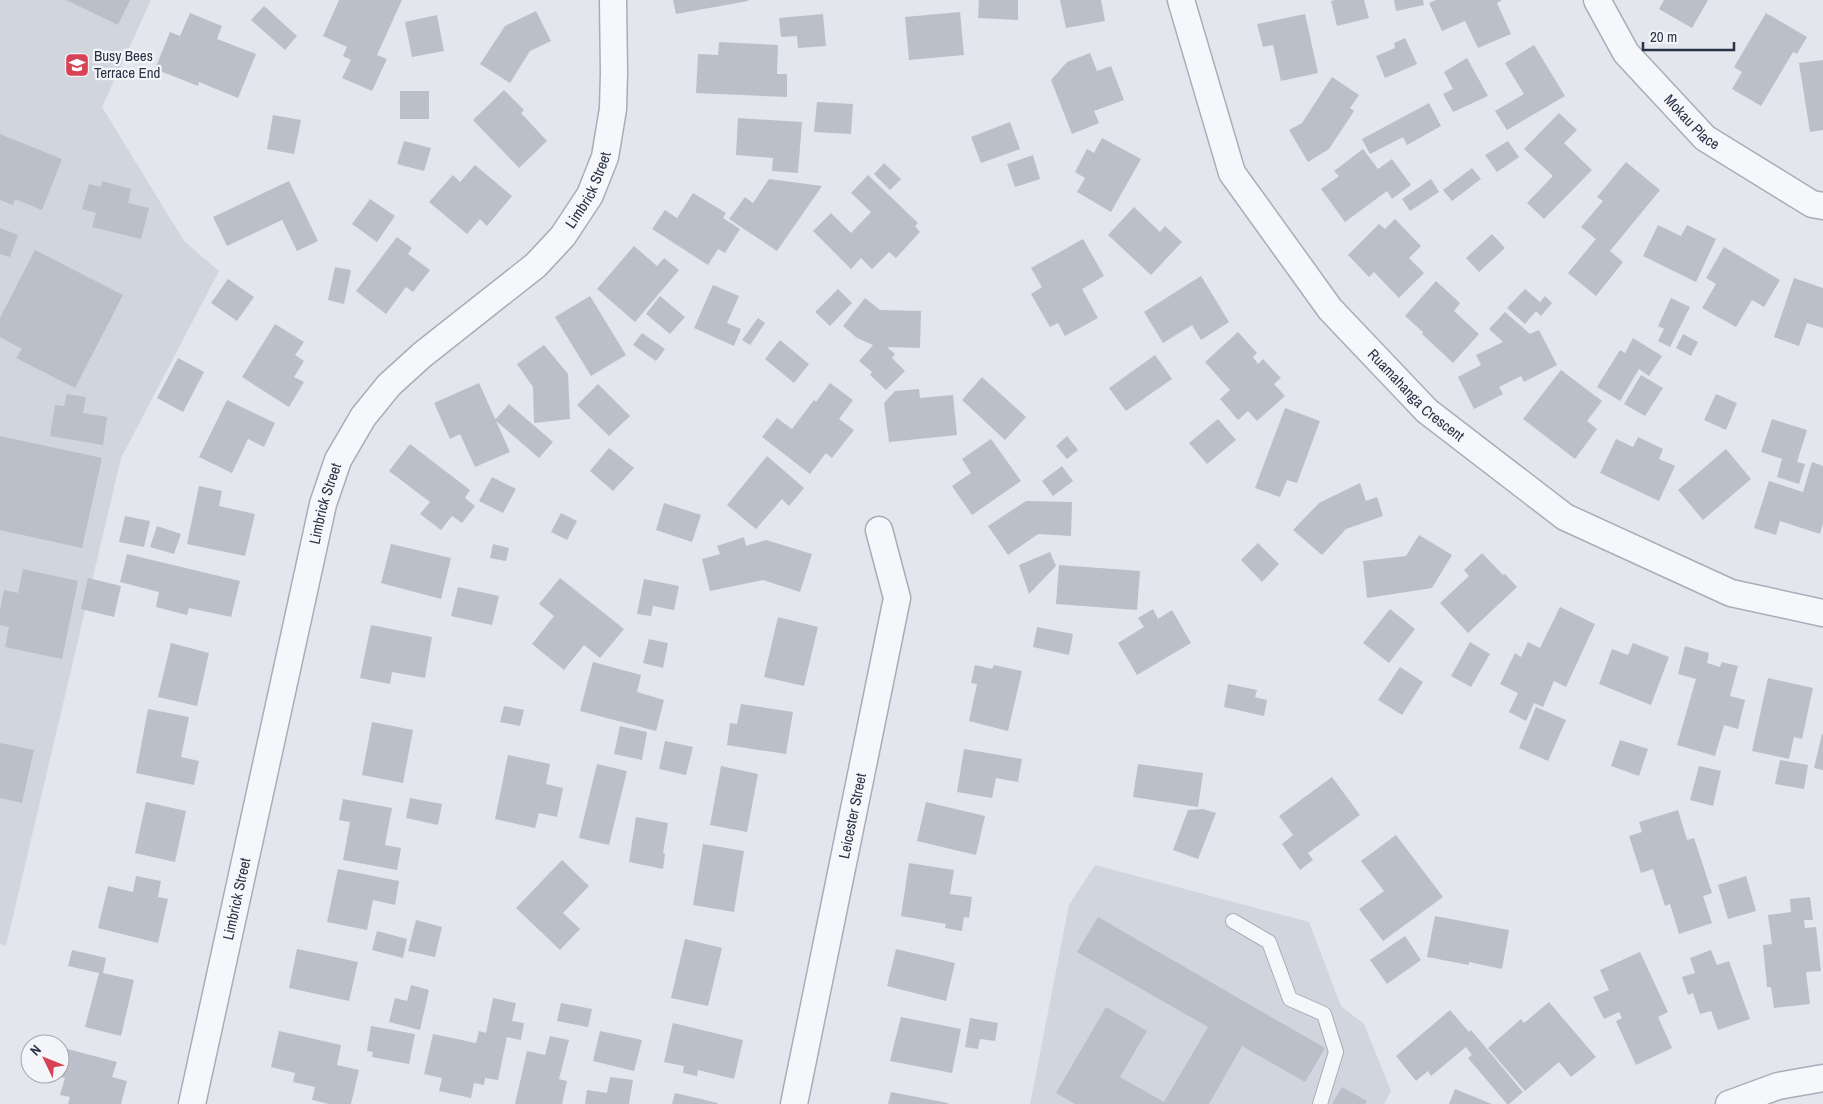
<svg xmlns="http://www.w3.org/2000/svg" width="1823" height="1104" viewBox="0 0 1823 1104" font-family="'Archivo Narrow',sans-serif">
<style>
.built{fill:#d1d5de}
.building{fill:#babfca}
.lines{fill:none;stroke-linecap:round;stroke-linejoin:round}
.service-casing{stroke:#a8adb7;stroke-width:16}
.minor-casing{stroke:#a8adb7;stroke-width:29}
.service{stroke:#f6f7fa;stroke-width:14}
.minor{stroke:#f6f7fa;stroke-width:26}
.labels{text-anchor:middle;stroke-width:4.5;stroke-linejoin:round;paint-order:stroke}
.poi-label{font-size:15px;fill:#2a3346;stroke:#f3f5f9;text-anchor:start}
.street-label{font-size:15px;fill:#2a3346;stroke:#f3f5f9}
</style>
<rect width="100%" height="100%" fill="#e3e6ec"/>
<path class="built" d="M0,0H151L102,107L184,241L219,271L121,458L6,946L0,944Z
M1095,865L1309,922L1341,1006L1364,1024L1391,1091L1384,1104H1030L1069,905Z"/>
<path class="building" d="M66,0H130L118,25Z
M339,0H402L377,55L387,59L372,91L342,78L351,60L343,56L347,47L323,36Z
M673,0H748V1L676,14Z
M979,0H1018V20L978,18Z
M1060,0H1101L1105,21L1066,28Z
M1335,0H1364L1369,18L1337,26L1331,1Z
M1394,0H1423L1424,5L1396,11Z
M1436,0H1502L1497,3L1511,34L1478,48L1465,21L1442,31L1429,3Z
M1664,0H1708L1692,28L1659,9Z
M264,6L297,36L285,50L251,20Z
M536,11L551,41L530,51L510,83L480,64L505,26Z
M960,12L964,55L909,60L905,17Z
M190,13L222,26L217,39L256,54L238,98L199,82L198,86L155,69L170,32L180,36Z
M1766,13L1807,37L1797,54L1793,52L1761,106L1732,89L1742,72L1734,67Z
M823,14L826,46L798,48L797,36L781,37L779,18Z
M1305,14L1318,73L1281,81L1273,45L1263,47L1257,24Z
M437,15L444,51L412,57L405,22Z
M1405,38L1417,64L1385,78L1376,56L1395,48L1394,43Z
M719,42L778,45L777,74H787V97L696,93L698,54L718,55Z
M1534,45L1565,96L1507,130L1495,111L1524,94L1505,63Z
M1090,53L1097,71L1111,66L1124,100L1094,111L1099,123L1072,134L1051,80L1067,62Z
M1467,58L1488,96L1453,112L1443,94L1453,89L1444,72Z
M1823,60V130L1810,132L1799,63Z
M1332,77L1359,95L1350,108L1354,111L1329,149L1308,162L1289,130L1302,123Z
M504,90L524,110L521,113L547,141L519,168L473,120Z
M400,91H429V119H400Z
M817,102L853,104L851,134L814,132Z
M1429,103L1441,126L1407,145L1403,137L1370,154L1362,139Z
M1559,113L1577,130L1564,143L1592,170L1544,219L1527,203L1553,176L1524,149Z
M273,115L301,120L294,154L267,149Z
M738,118L802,122L798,173L772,171L773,158L736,155Z
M1010,122L1020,149L981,163L971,137Z
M0,134L62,159L42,210L15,199L13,205L0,200Z
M1102,138L1141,159L1111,212L1077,192L1085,178L1075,172L1087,149L1094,153Z
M404,141L431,148L424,171L397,164Z
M1508,141L1519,157L1497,172L1485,155Z
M1363,149L1378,169L1392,159L1411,185L1392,199L1387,191L1345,222L1321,189L1339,176L1334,171Z
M1033,155L1040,179L1015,187L1007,164Z
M1626,162L1660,190L1610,251L1623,262L1596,296L1568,273L1596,239L1581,227L1603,201L1597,197Z
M884,163L901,179L890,190L874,174Z
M475,165L512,196L487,226L480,219L467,234L429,202L453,175L460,182Z
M1472,168L1481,179L1452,201L1443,190Z
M868,175L918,223L915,226L920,232L896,258L889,252L872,269L861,258L851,269L813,231L831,213L851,233L871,212L851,193Z
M769,179L822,186L777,251L729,219L745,197L753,203Z
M1431,179L1439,192L1410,211L1402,199Z
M102,181L131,189L128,203L149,208L141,239L92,227L96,213L82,209L89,184L101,187Z
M289,181L318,241L297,251L282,220L227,246L213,217Z
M693,193L726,213L723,218L740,229L725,253L718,249L708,265L652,229L665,210L677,218Z
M370,199L395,216L377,242L352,224Z
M1134,207L1160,232L1165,226L1182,242L1151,275L1108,235Z
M1395,219L1421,246L1409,258L1424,273L1399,298L1374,272L1369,277L1348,255L1379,224L1385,229Z
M1658,225L1681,236L1687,225L1716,239L1696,282L1643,256Z
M0,228L18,235L10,257L0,254Z
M1492,234L1505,248L1479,272L1466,258Z
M397,237L412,248L408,254L430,270L413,292L406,287L386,314L356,291Z
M1083,239L1104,276L1082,289L1098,318L1065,336L1058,323L1050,327L1031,294L1042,287L1031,268Z
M634,246L657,266L664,258L679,270L635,322L597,289Z
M1724,247L1780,280L1764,307L1752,300L1736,327L1702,308L1716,284L1706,278Z
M35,250L123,295L75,388L16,358L22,349L0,337V318Z
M335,267L351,270L344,304L328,300Z
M1201,276L1229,322L1201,340L1192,325L1163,343L1144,312Z
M1794,278L1823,288V328L1807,323L1799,346L1774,337Z
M228,279L254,297L237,321L211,303Z
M1436,281L1460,303L1454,311L1479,334L1453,363L1422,334L1423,332L1405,316Z
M713,285L739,296L727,323L741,329L734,346L694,328Z
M838,289L852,303L830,326L815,312Z
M1525,289L1540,302L1545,296L1552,303L1541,316L1536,311L1525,324L1507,308Z
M590,296L626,355L591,376L555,317Z
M660,296L685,317L670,334L646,314Z
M865,298L880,310L921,311L920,348L887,347L895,354L892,358L905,371L886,390L870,375L872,372L859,361L873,345L857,338L843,326Z
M1671,298L1690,307L1670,347L1658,341L1664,329L1658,326Z
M1505,312L1530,334L1539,330L1557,365L1524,382L1521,376L1499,387L1503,394L1474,409L1458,377L1481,365L1476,355L1503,342L1489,329Z
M758,318L765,323L750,345L742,340Z
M275,324L304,342L295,355L304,361L294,377L304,382L289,407L242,377Z
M1238,332L1257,353L1253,357L1258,364L1263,359L1281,378L1274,384L1285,396L1257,421L1248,411L1238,420L1220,399L1230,390L1205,362Z
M642,333L665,349L656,361L633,345Z
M1683,334L1698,342L1691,356L1676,348Z
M1633,338L1662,356L1649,376L1639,369L1620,401L1597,387L1620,350L1625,353Z
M780,340L809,364L794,383L765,359Z
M544,345L568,374L570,419L534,423L533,387L517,364Z
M1155,355L1172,379L1126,411L1109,388Z
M178,358L204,372L183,412L157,398Z
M1561,370L1602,401L1587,421L1597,429L1575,459L1523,419Z
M1641,375L1663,388L1645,416L1624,404Z
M982,377L1026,417L1005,440L962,400Z
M479,383L510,452L475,467L460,434L450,439L434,403Z
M830,383L853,400L839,419L854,430L832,458L826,453L810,474L762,437L777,418L792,429L814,400L816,402Z
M598,384L630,416L609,436L577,405Z
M919,389L920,398L953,395L957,435L889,442L884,403L895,391Z
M67,394L86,397L83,413L107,417L103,445L50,436L55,405L64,406Z
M1716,394L1737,403L1726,430L1704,420Z
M227,400L275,423L264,447L248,439L232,473L199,457Z
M509,404L553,442L539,458L495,420Z
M1285,408L1320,421L1297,483L1287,480L1280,497L1255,488Z
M1218,419L1236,440L1207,464L1189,443Z
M1772,419L1807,430L1797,462L1805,464L1799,484L1777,477L1782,459L1761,452Z
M0,436L102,458L82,548L0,530Z
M1067,436L1078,450L1067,459L1056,446Z
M1638,437L1663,449L1659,459L1675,466L1659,501L1600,473L1616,439L1633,447Z
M991,439L1021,481L972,515L952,486L971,473L962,459Z
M410,444L470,490L465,498L475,506L462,523L452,516L441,530L420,514L430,502L389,471Z
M609,448L634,468L613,491L590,471Z
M1726,449L1751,479L1703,520L1678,490Z
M767,456L804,488L789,506L782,499L756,529L727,505Z
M1812,462L1823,466V523L1820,534L1780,521L1776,535L1754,528L1769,481L1803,492Z
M1062,466L1073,481L1053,496L1042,481Z
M492,477L516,489L503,513L479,501Z
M1360,483L1366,501L1377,497L1383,516L1346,529L1322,555L1293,530L1319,503Z
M199,486L222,491L219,506L255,514L245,556L187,544Z
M1026,501L1072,502L1071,536L1038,534L1008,555L988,526Z
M664,503L701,515L692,542L656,530Z
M561,513L577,521L567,540L551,532Z
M125,516L150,521L144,547L119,542Z
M157,526L181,534L174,554L150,547Z
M1419,535L1452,555L1432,588L1367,598L1363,561L1406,556Z
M744,537L746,546L766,540L812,554L800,592L763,580L710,591L702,559L720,554L717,546Z
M1258,543L1279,564L1262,582L1241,560Z
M391,544L451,558L441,599L381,583Z
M493,544L509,548L506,561L490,558Z
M1050,552L1056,566L1029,594L1019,565Z
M1482,553L1503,575L1505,574L1517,587L1468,633L1440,603L1469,576L1464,570Z
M127,554L240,581L231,617L189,608L187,615L156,607L159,592L120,582Z
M1059,565L1140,571L1137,610L1056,604Z
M23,569L78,581L62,659L5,647L9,627L0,625V610L4,590L18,593Z
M88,578L121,586L114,617L81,609Z
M560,578L624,629L600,658L584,645L564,670L532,644L554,616L539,604Z
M644,579L679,586L674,610L653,606L651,616L637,614Z
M458,587L499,596L492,625L451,616Z
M1560,607L1595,624L1566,687L1554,681L1543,707L1534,703L1526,721L1509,712L1518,693L1500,684L1515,653L1521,657L1528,642L1540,648Z
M1153,609L1158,619L1172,610L1191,643L1137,675L1118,643L1144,627L1138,618Z
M1390,609L1415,629L1389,663L1363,643Z
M778,617L818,627L804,686L764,677Z
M371,625L432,637L425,678L392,672L390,684L360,678Z
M1037,627L1073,634L1069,655L1033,647Z
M649,639L668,643L663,668L643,663Z
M1470,642L1490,654L1471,687L1451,676Z
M171,643L209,653L197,706L158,697Z
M1633,643L1669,657L1651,705L1599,684L1612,649L1628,655Z
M1685,646L1709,653L1707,663L1720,667L1722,662L1738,666L1730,696L1745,700L1738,729L1724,725L1715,756L1677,745L1696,679L1678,674Z
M593,662L641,675L637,692L664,700L656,731L580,711Z
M975,665L992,669L994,665L1022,671L1008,731L969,721L977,684L971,683Z
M1400,667L1423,682L1402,715L1378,700Z
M1768,678L1813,688L1802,739L1794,737L1789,759L1752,751Z
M1228,684L1257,690L1255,697L1267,700L1264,716L1224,707Z
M741,704L793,712L786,754L727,745L730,723L737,724Z
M504,706L524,710L520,726L500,722Z
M1536,707L1566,720L1548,761L1519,748Z
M148,709L189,717L181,757L199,761L194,785L136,773Z
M372,722L413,730L403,783L362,775Z
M620,726L647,732L642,760L614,754Z
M1822,734H1823V770L1814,768Z
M1620,740L1648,749L1639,776L1611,766Z
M665,741L693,747L686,775L659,769Z
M0,743L34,750L22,803L0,798Z
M964,749L1022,759L1018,782L996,778L992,798L957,792Z
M508,755L550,764L546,784L563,788L557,817L539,813L535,828L495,819Z
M1780,760L1808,765L1804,789L1775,784Z
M597,764L627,771L609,845L579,838Z
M1138,764L1203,773L1198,807L1133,797Z
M721,766L758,774L747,832L710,825Z
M1699,766L1721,771L1713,806L1690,800Z
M1332,777L1360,815L1308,853L1313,860L1300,870L1282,844L1293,835L1279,816Z
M410,798L442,804L438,825L406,818Z
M343,799L392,808L385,845L401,848L397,870L343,860L350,822L339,820Z
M146,802L186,811L175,862L135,853Z
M926,802L985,816L976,855L917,841Z
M1203,809L1216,813L1198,859L1173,850L1188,810Z
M1678,810L1687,840L1694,838L1712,893L1703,896L1712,923L1679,934L1670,904L1665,906L1653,869L1641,873L1629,836L1642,832L1639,822Z
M636,817L668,823L663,853L665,854L663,869L629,862Z
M1396,835L1443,897L1383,941L1359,909L1384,891L1361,861Z
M703,844L744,851L734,912L693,905Z
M562,860L589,886L563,913L580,929L560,950L516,908Z
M909,863L954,870L950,894L972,897L969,918L964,917L962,931L945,928L946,924L901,916Z
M338,869L399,881L395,905L373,900L367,930L327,922Z
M136,876L161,881L158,897L168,899L158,943L98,928L108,886L133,892Z
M1746,876L1756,911L1728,919L1718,885Z
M1810,897L1813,920H1804L1805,928L1816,927L1821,971L1806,972L1810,1004L1774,1008L1771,987H1767L1763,945L1772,944L1768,915L1791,912L1790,899Z
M1435,916L1509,930L1502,969L1469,962V965L1427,957Z
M1098,917L1325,1048L1305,1082L1242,1046L1209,1104H1075L1056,1093L1106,1007L1147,1031L1120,1077L1164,1102L1208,1027L1077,952Z
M416,920L442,927L435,957L408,951Z
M377,931L407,939L403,958L372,950Z
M1405,936L1421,960L1387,984L1370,960Z
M685,939L722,948L708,1006L671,998Z
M297,949L358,962L349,1001L289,988Z
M896,949L955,963L946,1001L887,986Z
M72,950L106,958L103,973L134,980L121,1036L85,1027L99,973L68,966Z
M1711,950L1717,965L1729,961L1750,1019L1718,1030L1711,1011L1700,1014L1693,993L1688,995L1682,977L1695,973L1690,958Z
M1640,952L1668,1012L1658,1017L1672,1048L1636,1065L1616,1021L1622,1018L1619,1012L1604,1019L1593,997L1609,990L1600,970Z
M411,985L429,990L420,1030L389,1022L395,998L407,1001Z
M493,998L516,1003L512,1021L524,1023L521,1040L507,1037L498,1080L485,1078L484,1085L474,1083L471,1098L439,1091L442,1078L424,1074L433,1034L476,1043L479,1031L486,1033Z
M1549,1002L1596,1057L1571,1077L1559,1062L1525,1091L1488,1048L1521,1019L1524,1023Z
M561,1003L592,1009L588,1027L557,1021Z
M1450,1010L1469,1032L1471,1030L1523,1092L1509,1104H1507L1468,1058L1472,1055L1466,1047L1431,1076L1428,1071L1416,1081L1396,1056Z
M901,1017L961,1029L952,1073L890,1061Z
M970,1018L998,1023L995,1041L980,1039L978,1049L965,1047Z
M673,1023L743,1040L734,1079L698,1070L697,1076L683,1073L684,1066L664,1062Z
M371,1026L415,1034L409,1064L372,1057L373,1052L367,1051Z
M279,1031L341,1045L337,1065L359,1070L351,1104H329L312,1100L315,1087L293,1082L295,1073L271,1067Z
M600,1031L642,1040L634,1071L593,1061Z
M550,1036L569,1040L559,1079L567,1081L562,1104H515L527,1051L545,1055Z
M64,1048L117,1062L112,1077L127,1081L121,1104H68L70,1097L60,1095L65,1078L57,1076L60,1074V1065Z
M610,1077L633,1080L629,1104H585L587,1090L607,1093Z
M1342,1087L1367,1101L1365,1104H1332Z
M1455,1089L1492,1104H1449Z
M891,1092L948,1103V1104H888Z
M675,1093L718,1103V1104H672Z"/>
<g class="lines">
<defs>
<path id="service" d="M1233,921L1269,942L1290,999L1324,1014L1336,1052L1320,1104"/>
<g id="minor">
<path id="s1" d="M1181,0L1232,173L1330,309L1427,411L1565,517L1731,593L1823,613"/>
<path id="s2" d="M1597,0L1626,53L1705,138L1812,204L1823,206"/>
<path id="s3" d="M192,1104L323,504L338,460L363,417L389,385L422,355L536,265L563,236L590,195L605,157L613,109L614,73L613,0"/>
<path id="s4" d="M794,1104L897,598L879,530"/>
<path d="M1729,1104L1778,1086L1823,1078"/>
</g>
</defs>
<use href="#service" class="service-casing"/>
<use href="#minor" class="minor-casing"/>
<use href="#service" class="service"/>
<use href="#minor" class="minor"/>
</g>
<defs>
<symbol id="school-square" viewBox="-11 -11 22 22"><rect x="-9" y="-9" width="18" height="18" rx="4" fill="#d74255" stroke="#f3f5f9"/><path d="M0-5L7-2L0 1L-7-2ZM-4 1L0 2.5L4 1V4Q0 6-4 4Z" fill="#fff"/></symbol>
</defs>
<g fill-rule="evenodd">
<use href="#school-square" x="63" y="51" width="28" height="28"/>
</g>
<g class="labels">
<g class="poi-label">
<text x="94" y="61">Busy Bees<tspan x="94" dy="17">Terrace End</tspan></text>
</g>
<g class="street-label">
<text dy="5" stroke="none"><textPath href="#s2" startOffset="156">Mokau Place</textPath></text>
<text dy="5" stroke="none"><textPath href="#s3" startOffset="1034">Limbrick Street</textPath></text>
<text dy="5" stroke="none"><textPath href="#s1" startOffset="470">Ruamahanga Crescent</textPath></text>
<text dy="5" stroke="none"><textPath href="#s3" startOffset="615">Limbrick Street</textPath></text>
<text dy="5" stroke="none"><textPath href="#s4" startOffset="294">Leicester Street</textPath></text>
<text dy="5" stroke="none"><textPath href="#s3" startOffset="210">Limbrick Street</textPath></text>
</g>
</g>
<g transform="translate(45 1059) rotate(313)"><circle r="24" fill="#f3f5f9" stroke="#a3a7b1"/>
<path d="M0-4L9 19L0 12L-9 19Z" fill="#d74255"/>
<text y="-8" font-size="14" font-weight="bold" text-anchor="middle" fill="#2a3346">N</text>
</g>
<path d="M1643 42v8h91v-8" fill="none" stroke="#2a3346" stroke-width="2.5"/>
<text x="1650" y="42" font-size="15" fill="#2a3346" stroke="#f3f5f9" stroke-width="4" paint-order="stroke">20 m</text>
</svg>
